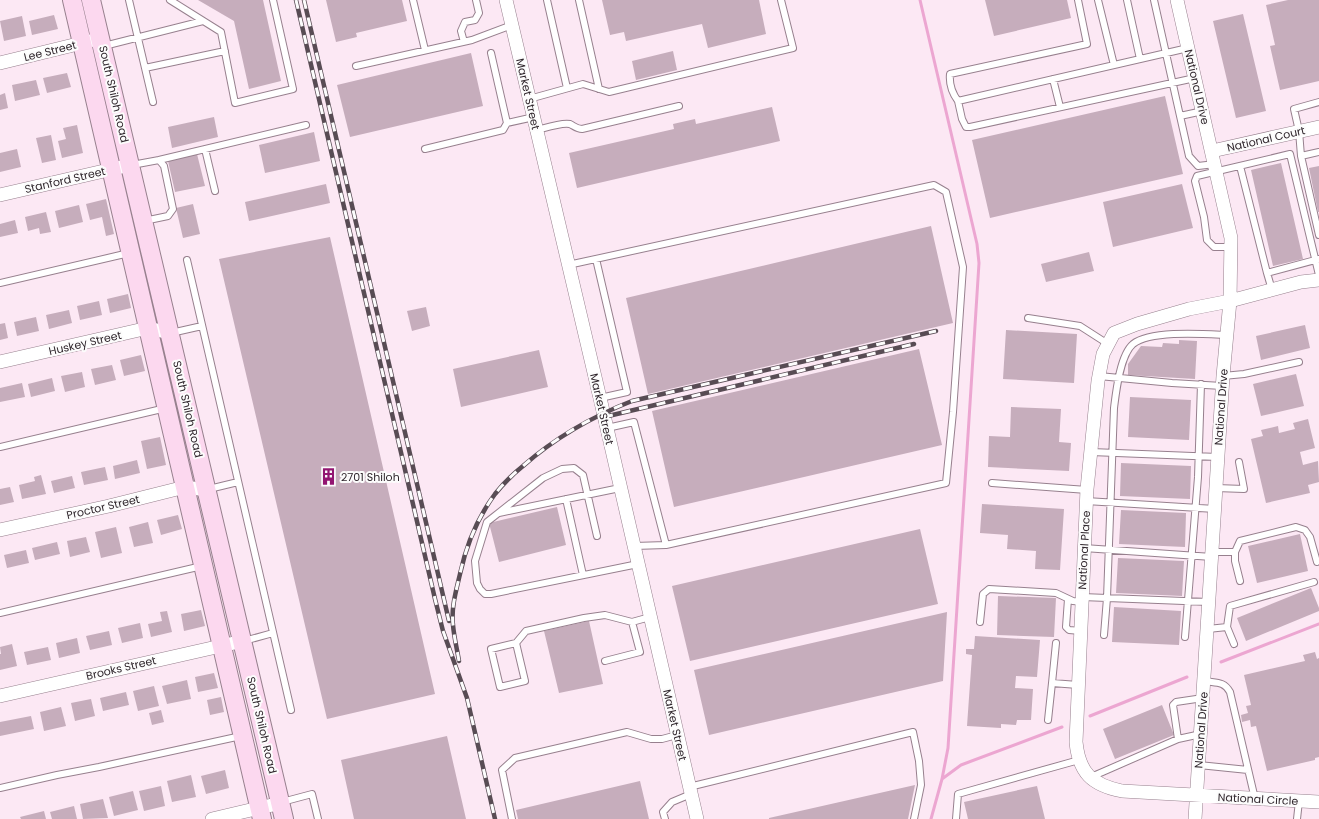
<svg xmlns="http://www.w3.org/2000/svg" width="1319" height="819" viewBox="0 0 1319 819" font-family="Poppins,sans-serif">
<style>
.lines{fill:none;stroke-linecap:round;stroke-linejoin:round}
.stream{stroke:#eca6d1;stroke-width:3}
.building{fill:#c6adbc}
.lane-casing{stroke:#97808e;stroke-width:8}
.street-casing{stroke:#97808e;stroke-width:14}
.secondary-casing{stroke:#97808e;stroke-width:20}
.lane{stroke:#fff;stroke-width:6}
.street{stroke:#fff;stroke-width:13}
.secondary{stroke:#fcd8ef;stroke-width:18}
.rail-casing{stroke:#584c54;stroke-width:4.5}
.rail{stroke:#fcfcfc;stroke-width:3;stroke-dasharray:9;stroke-linecap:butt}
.labels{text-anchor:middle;stroke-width:4;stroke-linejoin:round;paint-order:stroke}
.street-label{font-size:11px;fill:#2f262c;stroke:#fcfcfc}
.poi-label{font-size:11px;fill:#2f262c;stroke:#fcfcfc;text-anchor:start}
</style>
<rect width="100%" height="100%" fill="#fce8f4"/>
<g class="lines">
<path class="stream" d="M920,0L977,244L979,263L948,748L942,779L931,819
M1221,662L1319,624
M1090,716L1187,677
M942,779L961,765L1062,727"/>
</g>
<path class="building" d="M198,0H263L281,81L249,89L234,21Z
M326,0H402L407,21L356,33L357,37L336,42Z
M602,0H759L766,34L708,48L702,24L626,41L624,32L610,35Z
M985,0H1067L1071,18L994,36Z
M1288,0H1319V81L1280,90L1270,46L1275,45L1266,5Z
M1243,14L1266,111L1236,118L1213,21Z
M54,15L58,29L32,35L29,21Z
M22,16L26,36L4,41L0,21Z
M673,51L677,70L636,80L632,61Z
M471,53L483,106L350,137L337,85Z
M67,73L71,87L47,93L43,78Z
M36,80L40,95L15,101L12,85Z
M5,93L8,108L0,110V95Z
M1165,96L1183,174L990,218L972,140Z
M772,107L780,141L577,188L569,153L674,129L673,124L695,119L696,124Z
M214,117L218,137L172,148L168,127Z
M77,125L83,153L62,158L58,141L66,139L63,128Z
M314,132L320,161L265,173L259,145Z
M51,135L56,160L42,163L36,138Z
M17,149L21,167L0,172V153Z
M197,154L205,186L175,192L168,161Z
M1281,163L1303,259L1273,266L1251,170Z
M1319,166V212H1318L1309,168Z
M326,184L330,203L249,221L245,202Z
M1182,184L1193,228L1113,247L1103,202Z
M106,199L114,234L106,236L102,217L90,220L86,204Z
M193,204L200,234L183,238L176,208Z
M79,205L83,222L59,228L55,211Z
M46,212L51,232L40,234L39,228L28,231L25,217Z
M15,220L18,233L0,237V224Z
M931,226L953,323L648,394L626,298Z
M330,237L435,694L327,719L219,259Z
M1089,252L1094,271L1046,282L1041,264Z
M128,294L131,308L110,313L107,299Z
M99,301L102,315L80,320L77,306Z
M426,307L430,326L412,331L407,311Z
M69,310L72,323L49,329L46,315Z
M36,317L39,331L17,336L14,322Z
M5,323L8,338L0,340V324Z
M1305,325L1310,348L1261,360L1256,336Z
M1006,330L1077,334L1074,383L1003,379Z
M1179,340L1197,341L1195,379L1128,375V364L1141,346L1162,347L1163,343L1179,344Z
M919,349L942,445L674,507L652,411Z
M539,350L548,387L461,407L453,369Z
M141,355L145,371L124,376L120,360Z
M112,365L116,380L95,385L91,369Z
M82,372L85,387L65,392L61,376Z
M1296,374L1304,406L1261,416L1253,384Z
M52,378L55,391L31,397L28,384Z
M22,383L25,397L0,402V388Z
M1130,397L1191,400L1189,440L1128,437Z
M1011,407L1061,409L1059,442L1071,443L1069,471L988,467L989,436L1010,437Z
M1308,419L1315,448L1300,452L1303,465L1318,461L1319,482L1308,485L1310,493L1266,503L1251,439L1263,436L1261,430L1278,426L1279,433L1295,429L1293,423Z
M160,437L166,465L147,469L141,441Z
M137,460L140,473L115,479L113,466Z
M1121,463L1191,466L1190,499L1120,496Z
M105,467L108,480L84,485L81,472Z
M41,475L46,494L22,499L19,485L35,481L34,477Z
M72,476L75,488L54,493L51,481Z
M10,487L14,502L0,505V489Z
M982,504L1064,509L1060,570L1035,569L1036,551L1007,549L1008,535L980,533Z
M557,507L566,545L499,562L489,523Z
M1121,510L1186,513L1185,547L1119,544Z
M178,515L182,529L161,535L157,520Z
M148,522L153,543L134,547L129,527Z
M116,527L122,553L101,558L95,532Z
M920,529L938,604L690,661L672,586Z
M1300,534L1308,571L1257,583L1248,546Z
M86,537L90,552L70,557L67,541Z
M57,542L60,554L35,560L32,548Z
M26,550L29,563L7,568L4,555Z
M1118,558L1184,561L1182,596L1116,593Z
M1311,588L1319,608V611L1246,641L1237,618Z
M998,596L1056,598L1054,637L997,635Z
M1114,607L1181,611L1179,645L1112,642Z
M201,610L205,626L184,631L181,614Z
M167,611L172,632L151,637L148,624L162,621L160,612Z
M947,612L943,681L709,735L694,670Z
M589,621L603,684L559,693L544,631Z
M140,623L143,638L122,643L118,628Z
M109,631L112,645L90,650L86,636Z
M975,636L1040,640L1037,677L1016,676L1015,688L1033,689L1031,720H1017L1016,725L1001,724V728L967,726L972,655L966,654V649H974Z
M77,638L80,653L59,658L56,643Z
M12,644L17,666L0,670V654H1L0,647Z
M48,647L51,660L27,665L24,652Z
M1315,652L1317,659L1319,658V757L1315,758V760L1267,771L1256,726L1251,727L1250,720L1242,722L1241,715L1248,713L1246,706L1251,705L1244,675L1305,661L1303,655Z
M214,673L218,688L198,692L195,677Z
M187,680L191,699L167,704L162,686Z
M154,686L159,706L138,711L133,691Z
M126,692L129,705L103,711L100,698Z
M221,697L224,712L210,715L207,700Z
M91,699L95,716L75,721L71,703Z
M1162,705L1174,735L1115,759L1103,729Z
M61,707L66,726L44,731L40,712Z
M161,710L164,722L152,725L149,713Z
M31,716L34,729L0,736V722Z
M447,736L466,819H354L341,760Z
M225,770L229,788L206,794L201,776Z
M191,775L196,797L172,802L167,781Z
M640,781L649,819H518L516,810Z
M915,785L908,819H769V818Z
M161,786L165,806L144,811L139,791Z
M1037,786L1045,819H968L964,802Z
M133,791L138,810L114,816L109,797Z
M103,799L108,818L83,819L80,804Z
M74,806L77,819H52L50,812Z
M44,811L46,819H21L20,817Z"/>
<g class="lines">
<defs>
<path id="lane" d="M129,0L153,102
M170,0L221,32L235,103L293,89L273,0
M413,0L425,50
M547,0L567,88
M579,0L599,89
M1078,0L1087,44L950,74C949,84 952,93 958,101L1188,48
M1098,0L1114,65
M1127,0L1140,59
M1154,0L1189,156L1198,166L1215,164
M464,42L461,31L465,22L475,20L479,13L476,0
M104,46L203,21
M491,53L507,123L534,117
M356,66L472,40L512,25
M145,68L225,51
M1053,79L1060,107
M529,99L583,84L609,92L793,48L781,0
M958,101L962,119L966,127H970L1195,78
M1319,102L1294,109L1299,131L1301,156L1319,235
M1180,116L1203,111
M537,130C545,128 562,122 570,124C574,126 577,129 582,129L679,106
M205,149L215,191
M425,149L503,130L507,123
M1301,156L1319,152
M159,160L306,125
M132,165L159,160L164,166L173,209L168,216L144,221
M1240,166L1267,273L1319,259
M1231,247H1214L1207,240L1204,217L1195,181L1197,176L1290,154L1319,275
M596,259L627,392L600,398
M187,260L291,710
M568,265L934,185L946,192L963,267L953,412L946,483L666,545L634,546
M1267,273L1272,290
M0,283L129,253
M1028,318L1080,326L1108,344
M171,333L202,326
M1099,376L1172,383L1222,386
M1223,376L1244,374L1299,362
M607,428L634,422L666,545
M0,447L166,408
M1091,452L1218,457
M992,483L1087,490
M1216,488L1244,489L1239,462
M209,489L238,482
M566,499L583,575
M1086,501L1215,509
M499,513L620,488
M597,536L583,475L574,468L562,469L543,478L487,522L475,561L477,583L480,589L485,594H491L638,564
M1084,548L1212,557
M1212,552H1235L1240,541L1296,527L1305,530L1310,537L1317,562
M1235,552V561L1240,581
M1082,597L1209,602
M1068,599L1066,627L1069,630L1081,631
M0,613L202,566
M980,622L983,594L989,589L1056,593L1073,601L1082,602
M1227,627L1234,644
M1208,629L1227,627L1230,606L1314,582
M1104,635L1107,598L1114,408C1116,392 1120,355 1133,344C1151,330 1204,334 1227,335
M1185,637L1198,477L1201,384
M244,641L273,633
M516,643L491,649L500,687L525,681L516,643L526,631L584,618L605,615L632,622
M605,661L640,652L632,622L650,617
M1205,681C1216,683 1224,681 1230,692L1255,799
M1052,683L1056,643
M1048,720L1052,683L1078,685
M1178,739L1173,705L1176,702L1203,698
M1199,765L1248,770
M1091,777L1178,739L1201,734
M689,787L913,732L919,761L921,785L914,819
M0,788L57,775L99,767L241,736
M282,802L312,794L318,819
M512,819L502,770L515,758L627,732L651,739H662L677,735
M665,819L663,812L672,802L691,794
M956,819L958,794L1079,760
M1297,819L1299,801"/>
<path id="street" d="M506,0L600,398L697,819
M1177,0L1231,238L1230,301L1223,376L1195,819
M0,63L90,41
M1212,151L1319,127
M0,195L130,165
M1319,280L1301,282L1230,301L1189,309L1137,324L1114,333L1103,354L1098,381L1087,489L1076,742C1079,773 1092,785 1122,791L1319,802
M0,362L148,328L170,333
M0,530L109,506L185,487L207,490
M0,696L243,641
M212,819L281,803"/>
<path id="secondary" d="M72,0L262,819
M91,0L284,819"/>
</defs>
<use href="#lane" class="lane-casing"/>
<use href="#street" class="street-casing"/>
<use href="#secondary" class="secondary-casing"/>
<use href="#lane" class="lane"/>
<use href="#street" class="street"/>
<use href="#secondary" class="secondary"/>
<defs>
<path id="rail" d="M296,0L435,599L443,631L467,698L495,819
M304,0L449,621
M604,417L914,344
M459,661C457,649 454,637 453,625C451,608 456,591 460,574C466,546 478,517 495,494C503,484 513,474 523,466C556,437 591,417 632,401L936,331"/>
</defs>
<use href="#rail" class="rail-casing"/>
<use href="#rail" class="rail"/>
</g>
<defs>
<symbol id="building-bare" viewBox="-9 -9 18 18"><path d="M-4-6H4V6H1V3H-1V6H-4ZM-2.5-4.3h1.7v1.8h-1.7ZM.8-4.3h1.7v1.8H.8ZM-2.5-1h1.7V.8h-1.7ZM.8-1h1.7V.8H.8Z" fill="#921571" stroke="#fcfcfc" stroke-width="2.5" paint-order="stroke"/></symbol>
</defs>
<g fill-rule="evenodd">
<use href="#building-bare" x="316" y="464" width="25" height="25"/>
</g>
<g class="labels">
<g class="street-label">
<text transform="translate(50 51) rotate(-14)" y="4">Lee Street</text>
<text transform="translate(1197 87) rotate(77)" y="4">National Drive</text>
<text transform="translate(114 94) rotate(77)" y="4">South Shiloh Road</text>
<text transform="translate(528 94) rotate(77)" y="4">Market Street</text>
<text transform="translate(1266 139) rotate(-13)" y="4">National Court</text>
<text transform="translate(65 180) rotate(-13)" y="4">Stanford Street</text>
<text transform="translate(85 343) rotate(-13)" y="4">Huskey Street</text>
<text transform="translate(1221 407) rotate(-86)" y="4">National Drive</text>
<text transform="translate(188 409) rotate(77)" y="4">South Shiloh Road</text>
<text transform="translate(602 409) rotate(77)" y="4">Market Street</text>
<text transform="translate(103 507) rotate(-13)" y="4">Proctor Street</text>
<text transform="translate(1084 550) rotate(-87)" y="4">National Place</text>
<text transform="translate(121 668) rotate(-13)" y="4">Brooks Street</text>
<text transform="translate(262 725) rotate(77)" y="4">South Shiloh Road</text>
<text transform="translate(675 725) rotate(77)" y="4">Market Street</text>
<text transform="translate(1201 730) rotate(-86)" y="4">National Drive</text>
<text transform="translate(1258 799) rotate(3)" y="4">National Circle</text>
</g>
<g class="poi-label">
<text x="341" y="481">2701 Shiloh</text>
</g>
</g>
</svg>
